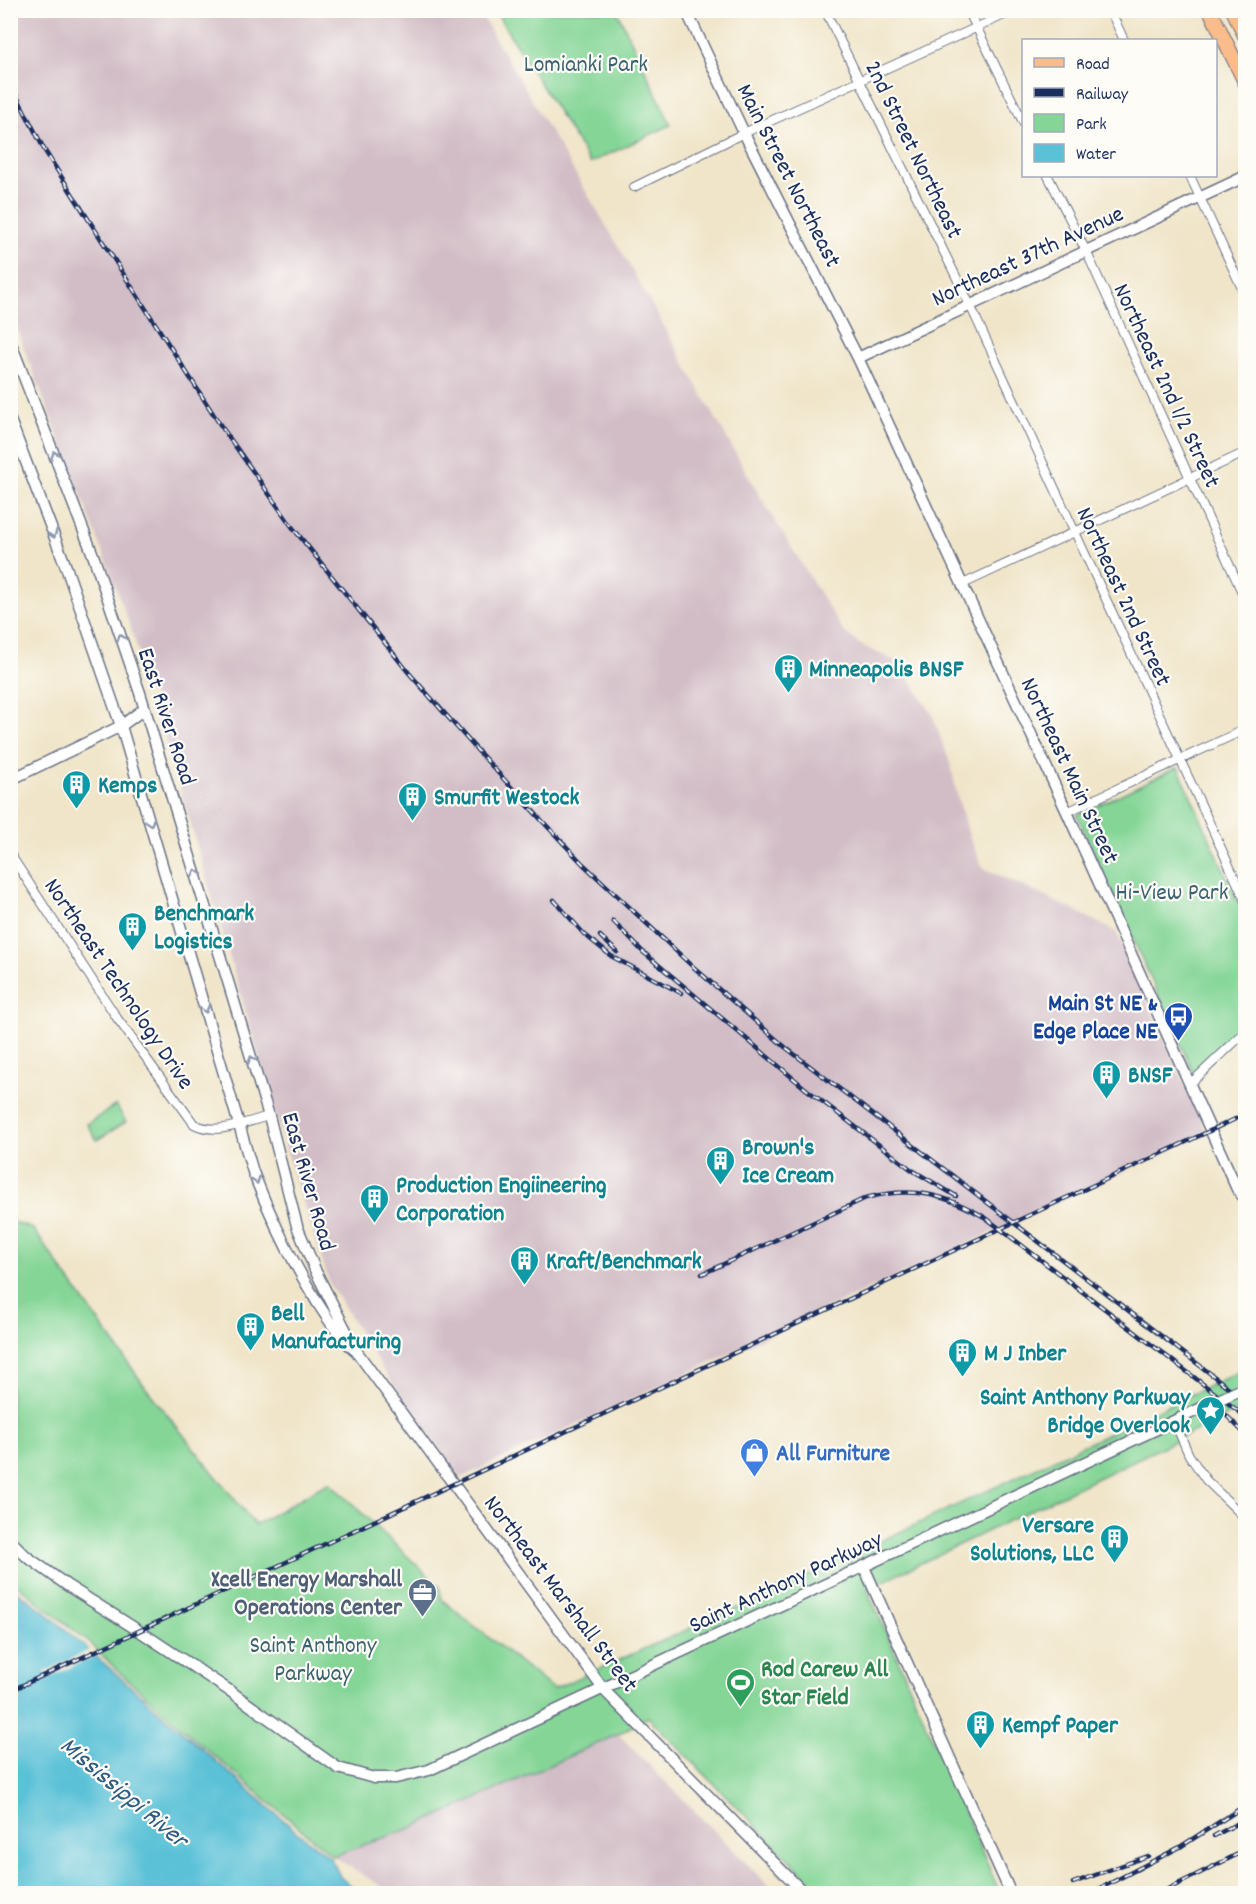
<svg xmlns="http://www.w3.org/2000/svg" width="1256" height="1904" viewBox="0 0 1256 1904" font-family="Dekko,sans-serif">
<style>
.industrial{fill:#d2bdc6}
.green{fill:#84d596;stroke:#50827a;stroke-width:1.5}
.water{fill:#5ac1d7;stroke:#3a789a;stroke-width:1.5}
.pier{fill:#f0e5c9}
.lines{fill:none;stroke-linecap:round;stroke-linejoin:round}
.minor-casing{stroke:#666f83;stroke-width:10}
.tertiary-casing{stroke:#666f83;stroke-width:13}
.primary-casing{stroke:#666f83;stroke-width:16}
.minor{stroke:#fff;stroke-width:8}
.tertiary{stroke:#fff;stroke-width:10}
.primary{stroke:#f9bc8a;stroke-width:14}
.rail-casing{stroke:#1b2f5e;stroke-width:4.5}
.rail{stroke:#fdfcf7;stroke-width:2;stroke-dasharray:7;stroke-linecap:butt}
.tertiary-bridge-casing{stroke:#666f83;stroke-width:13;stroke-linecap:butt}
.tertiary-bridge{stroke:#fff;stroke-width:10}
.oneway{stroke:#8d97ae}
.labels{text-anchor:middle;stroke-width:4.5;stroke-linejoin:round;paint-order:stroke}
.park-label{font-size:24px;fill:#3a616f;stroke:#fdfcf7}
.street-label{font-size:24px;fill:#1b2f5e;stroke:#fdfcf7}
.culture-label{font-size:24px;font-weight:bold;fill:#0d838f;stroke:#fdfcf7;text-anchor:start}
.transit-label{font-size:24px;font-weight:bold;fill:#164399;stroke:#fdfcf7;text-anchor:end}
.shop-label{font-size:24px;font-weight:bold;fill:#366cbe;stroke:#fdfcf7;text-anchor:start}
.service-label{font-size:24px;font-weight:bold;fill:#4e5e75;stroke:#fdfcf7;text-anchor:end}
.leisure-label{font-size:24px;font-weight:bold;fill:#27864d;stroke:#fdfcf7;text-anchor:start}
.water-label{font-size:26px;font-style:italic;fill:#2e5b82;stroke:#fdfcf7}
</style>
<rect width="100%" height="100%" fill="#fdfcf7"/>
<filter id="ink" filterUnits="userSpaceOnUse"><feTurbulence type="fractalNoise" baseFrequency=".0167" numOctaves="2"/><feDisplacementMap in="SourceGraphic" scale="12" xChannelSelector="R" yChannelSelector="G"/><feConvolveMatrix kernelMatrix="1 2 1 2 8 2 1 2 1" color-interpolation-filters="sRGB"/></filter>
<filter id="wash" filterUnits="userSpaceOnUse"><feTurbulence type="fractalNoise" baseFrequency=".008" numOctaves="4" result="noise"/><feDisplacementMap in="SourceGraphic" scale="24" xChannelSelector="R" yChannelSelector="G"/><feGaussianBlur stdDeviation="1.35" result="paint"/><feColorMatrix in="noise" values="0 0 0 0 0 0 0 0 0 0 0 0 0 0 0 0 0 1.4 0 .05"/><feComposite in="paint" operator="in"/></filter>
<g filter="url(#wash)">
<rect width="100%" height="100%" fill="#f0e5c9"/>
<path class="industrial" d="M11,11H479L624,256L758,493L843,631L861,645L899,663L932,714L951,766L958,799L970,838L983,868L1076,911L1116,932L1207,1133L460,1478L383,1370L330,1284L291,1166L155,703L130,626L93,526L11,315Z
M618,1734L776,1893H392L333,1856L414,1827Z"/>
<path class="green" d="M495,11H617L671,125L590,163Z
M1178,767L1245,918V1022L1194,1074L1077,815Z
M116,1105L126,1122L97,1140L87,1124Z
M10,1221L33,1229L146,1388L255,1525L329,1482L440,1587L441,1599L553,1689L773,1592L1245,1369V1407L867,1589L1000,1893H822L648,1717L618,1734L414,1827L333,1856L199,1743L119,1672L91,1644L11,1580Z"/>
<path class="water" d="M11,1587L43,1610L297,1832L330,1857L341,1878L361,1893H20L10,1886V1699L16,1703L21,1700V1697L11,1689Z"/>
<path class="pier" d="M92,1649L98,1654L50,1677L44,1672Z"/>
</g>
<g filter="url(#ink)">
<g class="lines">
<defs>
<path id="minor" d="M825,10L970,305L1246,902
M968,10L1024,124
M1110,10L1124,40
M1048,176L1086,251L1246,601
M1190,176L1246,297
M634,187L744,133L1015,10
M963,584L1246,452
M1067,812L1246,729
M10,854L117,1018L194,1124C217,1136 245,1122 269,1116
M1190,1084L1246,1031
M1174,1421L1189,1455L1206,1480L1246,1519"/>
<path id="tertiary" d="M686,10L744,133L858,358L1067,812L1237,1189L1246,1200
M10,341L93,555L140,693L269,1116L297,1226L316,1272L357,1352L604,1690L805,1894
M858,358L1246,176
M10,420L66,567L121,726L253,1172C272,1221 290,1258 317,1302C328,1319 339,1337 355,1350
M10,780L121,726L144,709
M10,1540L26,1556L68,1586L144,1634L230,1691L338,1768L374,1778H396L429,1770L1208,1405
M864,1567L1011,1894"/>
<path id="primary" d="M1210,10L1246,84
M1233,10L1246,38"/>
</defs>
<use href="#minor" class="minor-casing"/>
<use href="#tertiary" class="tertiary-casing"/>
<use href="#primary" class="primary-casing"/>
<use href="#minor" class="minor"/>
<use href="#tertiary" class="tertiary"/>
<use href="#primary" class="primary"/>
<defs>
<path id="rail" d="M10,83L45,151L92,225L221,426L293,528L409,673L477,750L546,825L583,864L690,964L785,1047L1246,1401
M554,900L584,934L611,956L681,993
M613,921L642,951L806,1089L912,1170L956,1196
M600,936L617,952
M702,1274L866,1198C913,1186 945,1194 986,1218L1246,1417
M1208,1397L1246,1435
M10,1691L1246,1114
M1214,1836L1246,1819
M1073,1883L1148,1856
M1099,1889L1180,1847L1246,1805
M1158,1894L1246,1850"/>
</defs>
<use href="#rail" class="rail-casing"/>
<use href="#rail" class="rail"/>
<defs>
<path id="tertiary-bridge" d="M1208,1405L1246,1387"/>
</defs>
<use href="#tertiary-bridge" class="tertiary-bridge-casing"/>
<use href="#tertiary-bridge" class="tertiary-bridge"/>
</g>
<defs><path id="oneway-chevron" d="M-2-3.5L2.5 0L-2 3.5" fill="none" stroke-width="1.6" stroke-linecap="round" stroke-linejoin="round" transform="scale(1.5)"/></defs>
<g class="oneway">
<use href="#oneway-chevron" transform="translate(55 455) rotate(-111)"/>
<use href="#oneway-chevron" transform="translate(53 534) rotate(70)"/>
<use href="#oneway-chevron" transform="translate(121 638) rotate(-109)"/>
<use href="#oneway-chevron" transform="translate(150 822) rotate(73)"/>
<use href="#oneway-chevron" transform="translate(196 873) rotate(-107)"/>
<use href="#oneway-chevron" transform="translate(205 1009) rotate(73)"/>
<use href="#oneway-chevron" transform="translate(252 1060) rotate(-107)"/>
<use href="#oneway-chevron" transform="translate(256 1180) rotate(70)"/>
</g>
</g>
<defs>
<symbol id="building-pin" viewBox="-11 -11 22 30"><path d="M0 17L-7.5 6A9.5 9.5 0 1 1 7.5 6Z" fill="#0f9aa8" stroke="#fdfcf7"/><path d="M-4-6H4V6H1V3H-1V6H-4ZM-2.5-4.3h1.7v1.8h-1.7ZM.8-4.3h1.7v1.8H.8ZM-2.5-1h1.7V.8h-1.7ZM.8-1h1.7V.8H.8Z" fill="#fff"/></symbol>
<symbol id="bus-pin" viewBox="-11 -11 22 30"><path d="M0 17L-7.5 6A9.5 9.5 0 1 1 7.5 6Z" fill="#1a4fb4" stroke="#fdfcf7"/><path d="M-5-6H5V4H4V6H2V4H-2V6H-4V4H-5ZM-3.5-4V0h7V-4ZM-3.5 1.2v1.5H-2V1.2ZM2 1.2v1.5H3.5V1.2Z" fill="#fff"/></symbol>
<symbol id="sight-pin" viewBox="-11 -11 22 30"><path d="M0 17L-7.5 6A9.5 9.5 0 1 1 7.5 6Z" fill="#0f9aa8" stroke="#fdfcf7"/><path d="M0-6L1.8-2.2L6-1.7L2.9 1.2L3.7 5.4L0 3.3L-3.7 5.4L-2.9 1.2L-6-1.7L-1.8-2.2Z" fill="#fff"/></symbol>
<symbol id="shop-pin" viewBox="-11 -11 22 30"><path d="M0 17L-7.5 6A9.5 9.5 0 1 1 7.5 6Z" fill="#3f7fe0" stroke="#fdfcf7"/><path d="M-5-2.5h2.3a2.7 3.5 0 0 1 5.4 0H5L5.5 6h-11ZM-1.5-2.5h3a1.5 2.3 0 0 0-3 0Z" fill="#fff"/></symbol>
<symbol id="office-pin" viewBox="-11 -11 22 30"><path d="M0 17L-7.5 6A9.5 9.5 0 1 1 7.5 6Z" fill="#5c6f8a" stroke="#fdfcf7"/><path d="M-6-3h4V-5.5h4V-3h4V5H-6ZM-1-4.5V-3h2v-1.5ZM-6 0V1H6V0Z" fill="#fff"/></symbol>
<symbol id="stadium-pin" viewBox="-11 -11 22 30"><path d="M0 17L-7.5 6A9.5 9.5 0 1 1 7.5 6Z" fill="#2e9e5b" stroke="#fdfcf7"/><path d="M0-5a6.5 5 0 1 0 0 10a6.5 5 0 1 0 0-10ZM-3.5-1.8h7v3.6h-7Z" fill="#fff"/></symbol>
</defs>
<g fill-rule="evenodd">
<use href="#building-pin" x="772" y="652" width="33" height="45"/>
<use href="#building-pin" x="60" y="768" width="33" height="45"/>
<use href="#building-pin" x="396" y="780" width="33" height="45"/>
<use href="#building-pin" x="116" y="910" width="33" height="45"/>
<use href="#bus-pin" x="1162" y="1000" width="33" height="45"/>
<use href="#building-pin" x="1090" y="1058" width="33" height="45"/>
<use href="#building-pin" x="704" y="1144" width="33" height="45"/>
<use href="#building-pin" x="358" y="1182" width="33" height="45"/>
<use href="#building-pin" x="508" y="1244" width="33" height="45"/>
<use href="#building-pin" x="234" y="1310" width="33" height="45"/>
<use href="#building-pin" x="946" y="1336" width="33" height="45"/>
<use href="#sight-pin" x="1194" y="1394" width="33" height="45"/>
<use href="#shop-pin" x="738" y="1436" width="33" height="45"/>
<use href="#building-pin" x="1098" y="1522" width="33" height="45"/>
<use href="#office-pin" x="406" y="1576" width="33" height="45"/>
<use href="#stadium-pin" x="724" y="1666" width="33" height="45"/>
<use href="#building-pin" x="964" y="1708" width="33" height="45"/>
</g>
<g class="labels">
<g class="park-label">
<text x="586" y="71">Lomianki Park</text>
<text x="1172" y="899">Hi-View Park</text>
<text x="313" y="1652">Saint Anthony<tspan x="313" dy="28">Parkway</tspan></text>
</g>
<g class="street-label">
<text transform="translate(915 149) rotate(64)" y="8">2nd Street Northeast</text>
<text transform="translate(790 175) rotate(63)" y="8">Main Street Northeast</text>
<text transform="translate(1027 255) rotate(-25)" y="8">Northeast 37th Avenue</text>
<text transform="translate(1168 385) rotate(65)" y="8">Northeast 2nd 1/2 Street</text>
<text transform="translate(1125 596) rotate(65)" y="8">Northeast 2nd Street</text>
<text transform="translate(168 716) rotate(72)" y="8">East River Road</text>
<text transform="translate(1071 770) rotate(65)" y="8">Northeast Main Street</text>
<text transform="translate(120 983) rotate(56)" y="8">Northeast Technology Drive</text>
<text transform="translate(310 1181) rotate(74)" y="8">East River Road</text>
<text transform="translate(785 1581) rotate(-25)" y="8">Saint Anthony Parkway</text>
<text transform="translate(562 1593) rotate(53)" y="8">Northeast Marshall Street</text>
</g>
<g class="culture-label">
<text x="809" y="676">Minneapolis BNSF</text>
<text x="98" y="792">Kemps</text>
<text x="434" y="804">Smurfit Westock</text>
<text x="154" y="920">Benchmark<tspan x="154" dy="28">Logistics</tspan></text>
<text x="1128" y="1082">BNSF</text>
<text x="742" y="1154">Brown's<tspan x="742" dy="28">Ice Cream</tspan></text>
<text x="396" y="1192">Production Engiineering<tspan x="396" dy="28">Corporation</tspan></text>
<text x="546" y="1268">Kraft/Benchmark</text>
<text x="271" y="1320">Bell<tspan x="271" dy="28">Manufacturing</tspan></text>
<text x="984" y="1360">M J Inber</text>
<text x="1190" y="1404" text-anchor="end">Saint Anthony Parkway<tspan x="1190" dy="28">Bridge Overlook</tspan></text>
<text x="1094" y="1532" text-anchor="end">Versare<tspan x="1094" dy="28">Solutions, LLC</tspan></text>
<text x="1002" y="1732">Kempf Paper</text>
</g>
<g class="transit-label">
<text x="1158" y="1010">Main St NE &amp;<tspan x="1158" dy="28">Edge Place NE</tspan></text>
</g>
<g class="shop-label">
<text x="776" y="1460">All Furniture</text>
</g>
<g class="service-label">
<text x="402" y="1586">Xcell Energy Marshall<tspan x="402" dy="28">Operations Center</tspan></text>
</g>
<g class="leisure-label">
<text x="761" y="1676">Rod Carew All<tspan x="761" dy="28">Star Field</tspan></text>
</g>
<g class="water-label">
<text transform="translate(125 1791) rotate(40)" y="9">Mississippi River</text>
</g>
</g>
<rect width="1256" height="1904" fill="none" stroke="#fdfcf7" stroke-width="36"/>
<rect x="1022" y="39" width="195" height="138" fill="#fdfcf7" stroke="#a3aaba" stroke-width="1.5"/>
<rect x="1034" y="58" width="30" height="9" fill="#f9bc8a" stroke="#a3aaba" stroke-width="1.5"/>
<text x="1076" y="69" font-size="18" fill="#1b2f5e">Road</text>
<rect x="1034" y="88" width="30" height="9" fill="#1b2f5e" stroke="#a3aaba" stroke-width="1.5"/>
<text x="1076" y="99" font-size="18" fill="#1b2f5e">Railway</text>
<rect x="1034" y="114" width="30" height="18" fill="#84d596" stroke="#a3aaba" stroke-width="1.5"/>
<text x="1076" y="129" font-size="18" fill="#1b2f5e">Park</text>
<rect x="1034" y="144" width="30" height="18" fill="#5ac1d7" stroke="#a3aaba" stroke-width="1.5"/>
<text x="1076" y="159" font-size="18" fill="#1b2f5e">Water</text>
</svg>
